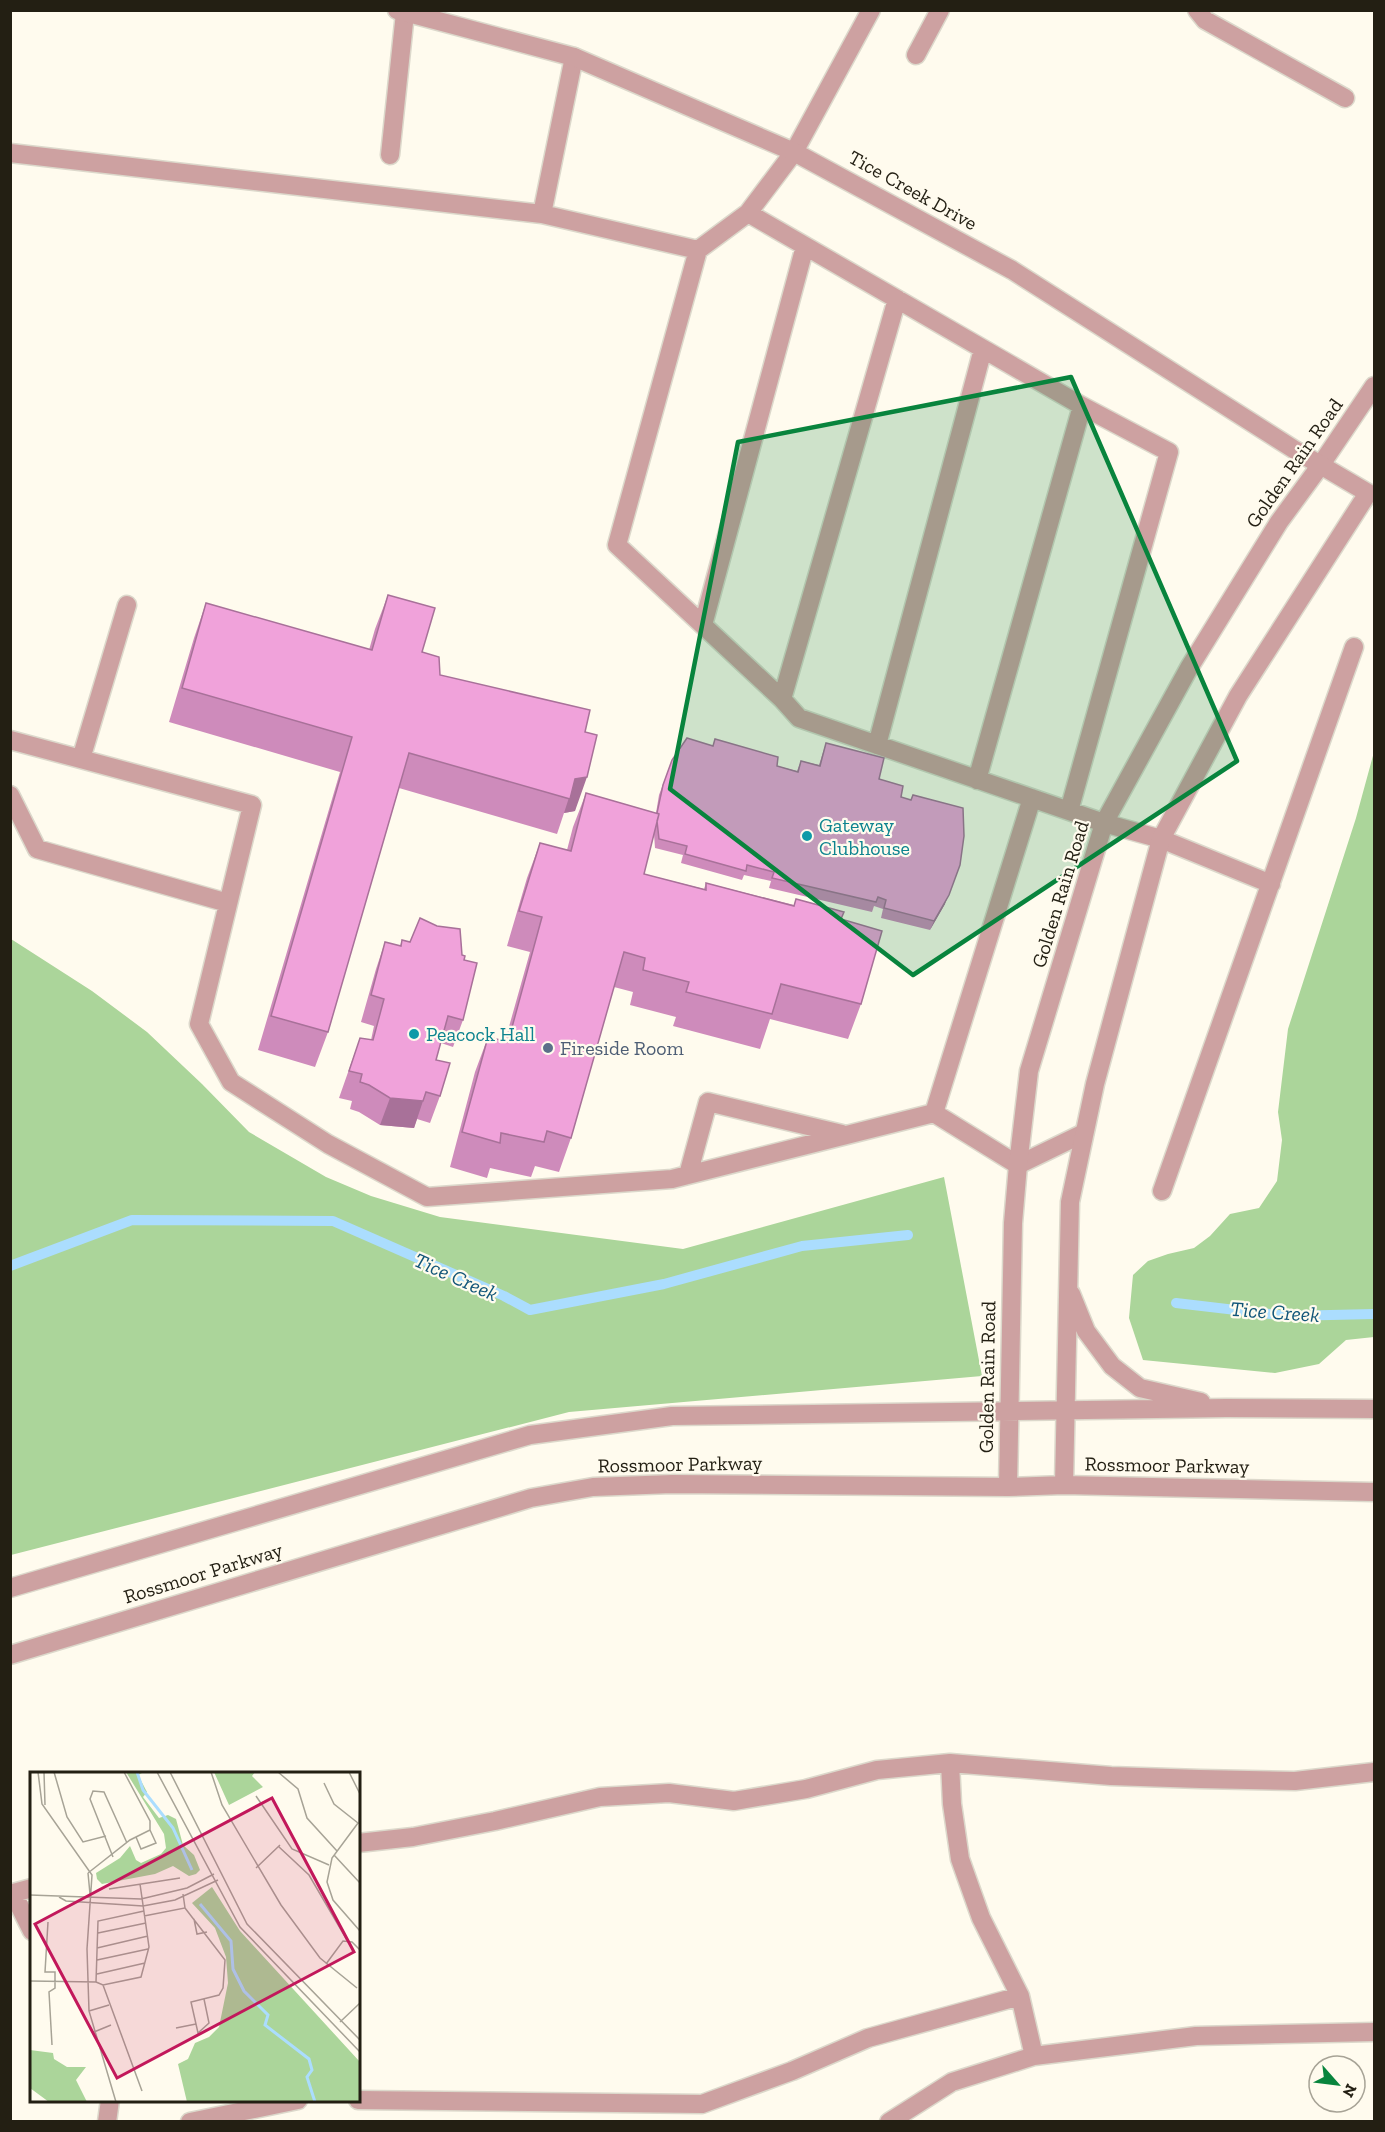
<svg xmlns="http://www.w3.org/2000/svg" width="1385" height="2132" viewBox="0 0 1385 2132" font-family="'Zilla Slab',serif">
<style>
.green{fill:#abd59a}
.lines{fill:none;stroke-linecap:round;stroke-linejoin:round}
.stream{stroke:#abddfe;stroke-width:10}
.service-casing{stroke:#dcd8cb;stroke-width:21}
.minor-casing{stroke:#dcd8cb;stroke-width:21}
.tertiary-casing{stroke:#dcd8cb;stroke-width:21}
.service{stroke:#cda1a1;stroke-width:18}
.minor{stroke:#cda1a1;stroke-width:18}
.tertiary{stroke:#cda1a1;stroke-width:18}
.wall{fill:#ce8bbb}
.shaded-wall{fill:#a87199}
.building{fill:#f0a2da;stroke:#a87199;stroke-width:1.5}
.marked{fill:#08843d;fill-opacity:0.2;stroke:#08843d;stroke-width:4.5;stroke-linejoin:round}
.culture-dot{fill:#0f9aa8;stroke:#fffbee;stroke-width:2}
.service-dot{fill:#5c6f8a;stroke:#fffbee;stroke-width:2}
.labels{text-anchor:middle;stroke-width:4.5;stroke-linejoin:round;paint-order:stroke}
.street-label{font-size:20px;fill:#231f13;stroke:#fffbee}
.culture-label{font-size:20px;fill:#0d838f;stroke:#fffbee;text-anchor:start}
.service-label{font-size:20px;fill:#4e5e75;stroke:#fffbee;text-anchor:start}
.water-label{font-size:21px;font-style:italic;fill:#115579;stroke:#fffbee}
.inset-river{fill:none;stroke:#abddfe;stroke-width:3}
.inset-road{fill:none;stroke:#a7a396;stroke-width:1.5}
.view{fill:#c2185b;fill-opacity:0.15;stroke:#c2185b;stroke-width:3}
.inset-edge{fill:none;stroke:#231f13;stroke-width:3}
</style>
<rect width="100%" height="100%" fill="#fffbee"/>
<path class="green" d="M1374,752V1337L1346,1340L1319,1364L1275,1373L1143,1360L1129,1318L1133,1275L1148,1261L1168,1254L1194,1248L1210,1236L1230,1214L1259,1208L1277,1181L1282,1140L1278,1112L1288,1029L1356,818Z
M11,939L92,991L147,1032L202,1084L249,1132L326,1177L371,1196L440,1217L683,1249L944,1177L982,1376L569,1412L11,1555Z"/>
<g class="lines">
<path class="stream" d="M10,1266L132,1220L333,1221L504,1296L530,1310L664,1284L802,1246L908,1235
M1176,1303L1287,1316L1374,1314"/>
<defs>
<path id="service" d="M1197,10L1205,20L1345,98
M916,55L940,10
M794,152L748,213L1082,406L1169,452L1069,811
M10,153L542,214L698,250
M390,155L405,13
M748,213L698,250L617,545L782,699L799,718L1104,823L1161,839L1271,884
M542,214L574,57
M703,625L805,246
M782,699L897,299
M10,740L252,805L199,1024L231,1082L328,1144L427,1197L672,1179L934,1113
M877,745L983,349
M81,759L127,605
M977,780L1082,406
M10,795L37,849L228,903
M1032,798L934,1113L1018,1165L1084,1133
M688,1175L708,1102L842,1134
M1162,1191L1354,647
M950,1763L952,1804L960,1859L981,1918L1020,1996L1034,2056
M358,1843L413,1837L495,1821L600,1797L669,1793L734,1801L806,1789L877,1770L950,1763L1111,1776L1200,1779L1295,1781L1374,1772
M13,1893L32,1931
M10,1894L32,1888
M358,2100L702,2104L792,2071L868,2038L1020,1996
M107,2122L110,2100
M190,2122L298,2100
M889,2122L952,2082L1034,2056L1196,2036L1374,2032"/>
<path id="minor" d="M794,152L871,10
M1320,466L1374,386"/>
<path id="tertiary" d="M397,10L574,57L794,152L1012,270L1295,450L1368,493L1238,696L1161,839L1095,1084L1070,1202L1064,1485
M1071,1294L1086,1331L1112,1366L1140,1388L1201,1402
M1008,1487L1013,1223L1018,1165L1029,1071L1104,823L1189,668L1279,522L1320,466
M10,1588L530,1435L672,1416L1226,1408L1374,1409
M10,1655L531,1498L593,1487L672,1484L1008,1487L1064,1485L1374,1492"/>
</defs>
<use href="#service" class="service-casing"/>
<use href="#minor" class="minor-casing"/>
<use href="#tertiary" class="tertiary-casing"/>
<use href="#service" class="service"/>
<use href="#minor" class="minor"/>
<use href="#tertiary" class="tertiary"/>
</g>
<path class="wall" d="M388,595L422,652L440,675L585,732L575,811L564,813L557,834L399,788L328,1032L315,1067L258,1050L340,772L169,722L194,638L206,603L369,650L375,629Z
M826,743L879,779L901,797L945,904L930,930L881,918L883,909L874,906L872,912L769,888L771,881L744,875L742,880L681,863L683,855L655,848L654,834L644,874L704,889L706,883L794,905L796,899L842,920L861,1004L848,1039L770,1019L760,1049L673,1026L676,1017L630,1005L633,992L614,987L571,1138L559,1172L535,1166L531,1177L490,1168L487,1178L450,1167L475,1072L488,1037L505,1041L530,952L507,946L527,878L540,843L567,850L573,827L586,793L656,813L659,795L672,760L777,766L797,771L801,761L819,765Z
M402,940L462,955L464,960L463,1020L453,1047L441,1043L436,1060L440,1096L430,1123L417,1119L414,1128L380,1125L359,1112L350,1109L352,1101L339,1098L360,1038L371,1040L374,1026L361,1022L376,969L385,942L400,946Z"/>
<path class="shaded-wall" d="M587,777L575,811L564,813L575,779Z
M960,865L945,904L930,930L934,921Z
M390,1098L423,1101L414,1128L380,1125Z"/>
<path class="building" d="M388,595L435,608L422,652L439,657L440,675L590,710L585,732L597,735L587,777L575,779L570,799L409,753L328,1032L271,1016L352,737L182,688L206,603L372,650Z
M687,738L713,746L715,739L778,757L777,766L798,772L801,761L820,766L826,743L884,758L879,779L903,786L901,797L911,800L913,795L963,808L964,836L960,865L949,895L934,921L884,908L886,900L878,897L876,902L772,878L774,872L747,865L746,871L685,854L687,846L659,839L657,821L659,814L657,813L663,785L672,760Z
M586,793L659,814L644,874L706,890V883L794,906L796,899L844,912L841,919L882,931L861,1004L781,984L772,1014L686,992L689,982L643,970L645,958L624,952L571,1138L547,1131L544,1142L501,1133L500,1143L462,1132L488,1037L508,1042L542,917L519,911L540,843L571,851Z
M420,918L437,926L460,929L462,955L465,956L464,960L477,963L463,1020L448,1016L436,1060L450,1063L440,1096L426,1092L423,1101L390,1098L369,1085L360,1082L362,1074L349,1071L360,1038L373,1040L384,999L371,995L385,942L401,946L402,940L410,942Z"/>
<path class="marked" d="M1071,377L1237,761L913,975L670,789L738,442Z"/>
<g class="culture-dot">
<circle cx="807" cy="836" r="6"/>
<circle cx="414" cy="1034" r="6"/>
</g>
<circle class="service-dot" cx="548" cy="1048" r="6"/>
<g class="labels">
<g class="street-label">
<text transform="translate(913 190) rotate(29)" y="7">Tice Creek Drive</text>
<text transform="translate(1294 463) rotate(-55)" y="7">Golden Rain Road</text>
<text transform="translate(1060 894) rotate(-73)" y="7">Golden Rain Road</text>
<text transform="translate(987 1377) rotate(-89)" y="7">Golden Rain Road</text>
<text transform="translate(680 1464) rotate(-1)" y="7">Rossmoor Parkway</text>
<text transform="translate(1167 1465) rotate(1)" y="7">Rossmoor Parkway</text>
<text transform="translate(203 1573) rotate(-17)" y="7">Rossmoor Parkway</text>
</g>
<g class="culture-label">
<text x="819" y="832">Gateway<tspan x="819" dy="23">Clubhouse</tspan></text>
<text x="426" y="1041">Peacock Hall</text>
</g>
<g class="service-label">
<text x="560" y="1055">Fireside Room</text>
</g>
<g class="water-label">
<text transform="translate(456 1277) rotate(24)" y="7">Tice Creek</text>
<text transform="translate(1275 1312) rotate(4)" y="7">Tice Creek</text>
</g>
</g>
<g transform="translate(30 1772)">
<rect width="330" height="330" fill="#fffbee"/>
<path d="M96,0H114L108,3L117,20L113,25L129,46L138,43L146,47L153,73L164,83L170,98L166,102L159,104L143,94L125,102L72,112L67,107L66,101L90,86L100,74L106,88L111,91L131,82L136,76L134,62ZM184,0H225L222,4L233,15L199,33ZM182,115L210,159L330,290V330H157L148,292L158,287L165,271L179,265L189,255L198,211L196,185L185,156L162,131ZM0,278L23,281L24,287L37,295H56L46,308L57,330H19L0,316Z" fill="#abd59a"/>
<path class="inset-river" d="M107,0L113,18L143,56L162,98M170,132L201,169L203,197L214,219L238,243L235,253L279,287L282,298L277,305L285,330"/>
<path class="inset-road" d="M8,0L12,32L62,103L57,177L59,239L86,330M14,0L15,33M24,0L37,45L53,70L76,64M127,0L210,155L330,280M140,0L217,152L330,268M181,0L192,33L251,133L290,186L327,216M248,0L268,17L277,46L307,79M319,0L330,22M294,11L304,32L328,51M226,24L262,77L299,93M328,51L302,86L297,110L303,128L330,159M329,52L330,32M106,65L111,77L126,71L120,58M248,74L279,103L317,168M304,83L330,111M83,85L60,27L63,19L74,20L97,71M226,96L250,73M58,101L100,68L120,58V49L94,0M58,101L60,122M79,117L150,106M0,123L111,127L157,116L184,102M29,125L36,129L113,134L145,128L188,108M155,136L195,188L193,216L189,223L161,230L168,261L179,251L174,227M114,144L155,136L153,122M164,147L167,162L177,160M18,150L15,200H25V216L19,220L22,273M68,161L116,151M67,176L118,164M67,188L118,177M296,192L313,169L322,170L330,178M67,202L115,191M0,209L66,210L68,149L114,139M66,210L73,213L111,205L119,175L110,112M73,213L112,319M59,239L79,233M310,250L330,231M146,256L166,252M64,260L81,253"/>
<path class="view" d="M242,26L324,180L87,306L5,152Z"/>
<rect width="330" height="330" class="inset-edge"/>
</g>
<rect width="1385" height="2132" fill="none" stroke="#231f13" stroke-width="24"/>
<g transform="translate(1337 2084) rotate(118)"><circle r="28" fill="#fffbee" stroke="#a7a396" stroke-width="1.5"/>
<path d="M0-4.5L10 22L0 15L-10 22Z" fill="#08843d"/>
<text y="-9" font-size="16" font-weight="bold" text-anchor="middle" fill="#231f13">N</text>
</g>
</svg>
